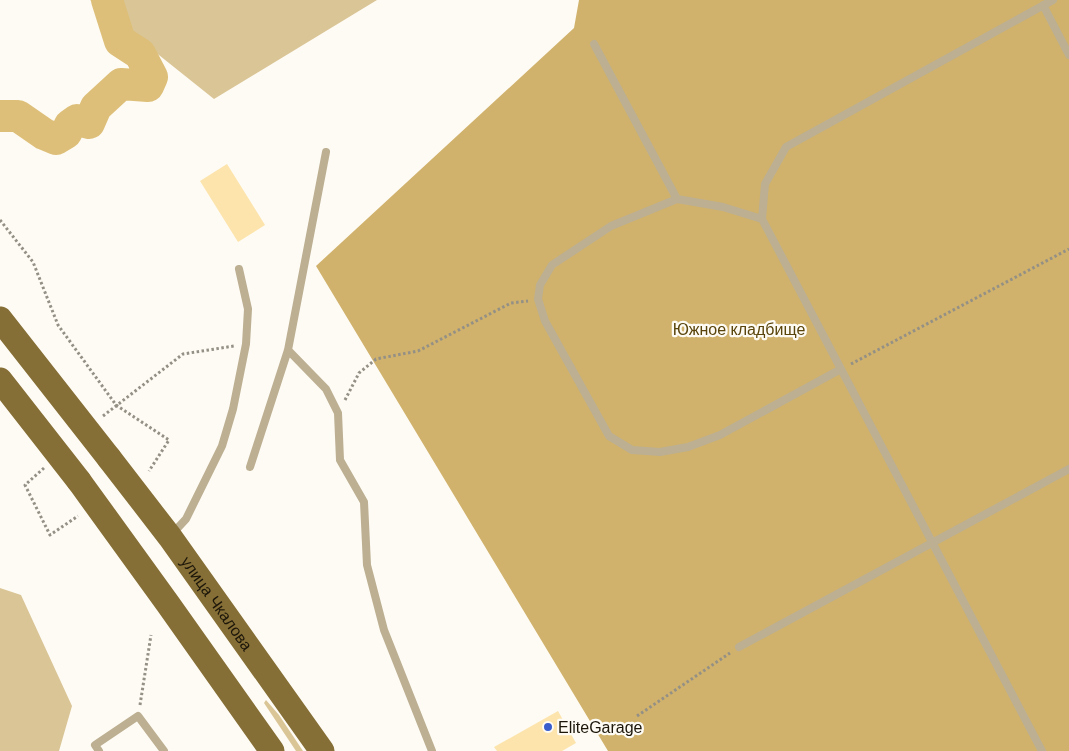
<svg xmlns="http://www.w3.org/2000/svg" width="1069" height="751" viewBox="0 0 1069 751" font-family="Arial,sans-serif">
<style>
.green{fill:#dac597}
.forest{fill:#d0b26c}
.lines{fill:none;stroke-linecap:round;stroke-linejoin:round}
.river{stroke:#ddbf79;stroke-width:32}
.building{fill:#fce4ac}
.path{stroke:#949086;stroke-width:3;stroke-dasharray:2.5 2.5;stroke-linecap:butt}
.lane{stroke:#bcaf92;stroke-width:8}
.primary{stroke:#866f36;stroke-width:25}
.primary-bridge{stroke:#866f36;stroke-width:25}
.poi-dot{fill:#395ccd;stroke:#fefbf4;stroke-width:2}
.labels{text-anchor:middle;stroke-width:4.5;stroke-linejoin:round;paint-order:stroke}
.park-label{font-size:16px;fill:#59440c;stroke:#fefbf4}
.street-label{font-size:16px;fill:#1c160a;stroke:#fefbf4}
.poi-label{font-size:16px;fill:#1c160a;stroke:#fefbf4;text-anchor:start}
</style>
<rect width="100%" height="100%" fill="#fefbf4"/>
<path class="green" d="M90,0H377L214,99Z
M0,588L21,595L72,706L59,751H0Z
M266,700L279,715L303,751H296L264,703Z"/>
<path class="forest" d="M579,0H1069V751H608L316,266L574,28Z"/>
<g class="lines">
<path class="river" d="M0,116H18L44,134L56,139L66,133L70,125L77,120L89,123L96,107L121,84L148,86L152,77L140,54L120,41L107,0"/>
</g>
<path class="building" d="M227,164L265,225L238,242L200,181Z
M558,711L576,743L562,751H497L494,747Z"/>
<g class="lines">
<path class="path" d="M0,220L33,262L58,325L116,405L169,440L149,471
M851,364L1069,249
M345,400L359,373L376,359L418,351L511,303L528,301
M103,416L183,354L234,346
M44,468L25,485L50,535L78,516
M140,705L151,635
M637,716L730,653"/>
<path class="lane" d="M1043,5L1069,55
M594,44L677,199
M762,219L1042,751
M288,350L326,389L338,413L340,460L364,502L367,565L384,630L432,751
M841,369L720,435L688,447L660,452L632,450L609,436L545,321L538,299L540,285L552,265L611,226L677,199L723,207L762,219L765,184L786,147L1053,0
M250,467L288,350L326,152
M173,533L186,519L222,446L233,409L246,344L248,309L239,269
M739,647L1069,469
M99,751L95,745L138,716L164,751"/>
<g class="primary">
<path id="s1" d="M109,458L170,537L322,751"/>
<path d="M79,481L168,604L272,751"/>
</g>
<path class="primary-bridge" d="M0,319L109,458
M0,380L79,481"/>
</g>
<circle class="poi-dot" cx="548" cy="727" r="5"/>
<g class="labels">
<g class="park-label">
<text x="739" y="335">Южное кладбище</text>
</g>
<g class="street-label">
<text dy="6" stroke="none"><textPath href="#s1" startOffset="181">улица Чкалова</textPath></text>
</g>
<g class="poi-label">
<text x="558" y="733">EliteGarage</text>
</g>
</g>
</svg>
